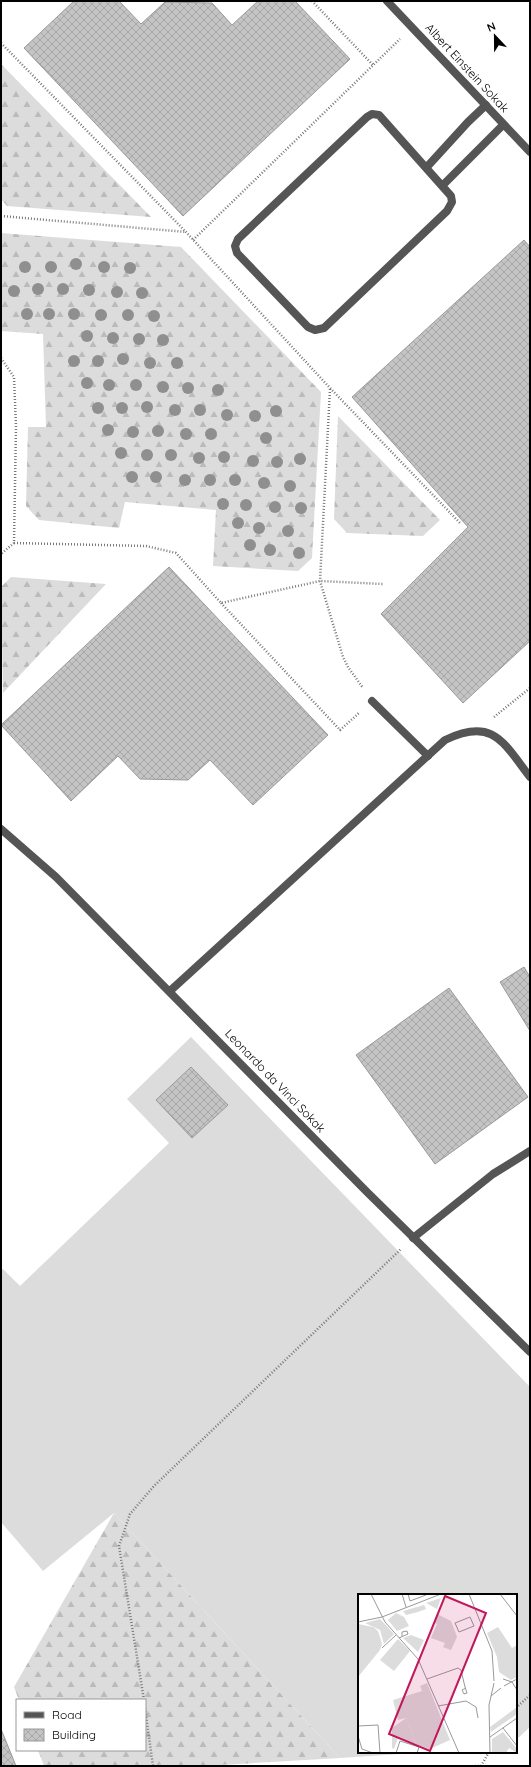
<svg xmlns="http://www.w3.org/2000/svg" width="531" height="1767" viewBox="0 0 531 1767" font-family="Quicksand,sans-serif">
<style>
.grass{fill:#dcdcdc}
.forest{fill:url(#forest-firs)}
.building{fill:url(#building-cross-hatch);stroke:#999}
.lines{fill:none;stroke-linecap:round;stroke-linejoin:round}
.path{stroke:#777;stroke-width:2.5;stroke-dasharray:1 2;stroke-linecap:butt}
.lane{stroke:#555;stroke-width:8}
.street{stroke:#555;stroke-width:8}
.tree{fill:#8f8f8f}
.labels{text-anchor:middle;stroke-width:3.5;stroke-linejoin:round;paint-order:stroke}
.street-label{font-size:12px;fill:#000;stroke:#fff}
.inset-road{fill:none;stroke:#999;stroke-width:1}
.view{fill:#c2185b;fill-opacity:0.15;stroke:#c2185b;stroke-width:2}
.inset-edge{fill:none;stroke:#000;stroke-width:2}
</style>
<defs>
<pattern id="forest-firs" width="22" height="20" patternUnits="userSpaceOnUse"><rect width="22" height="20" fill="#dcdcdc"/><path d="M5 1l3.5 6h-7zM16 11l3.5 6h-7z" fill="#bbb"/></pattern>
<pattern id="building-cross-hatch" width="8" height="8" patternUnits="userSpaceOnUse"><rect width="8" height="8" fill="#c4c4c4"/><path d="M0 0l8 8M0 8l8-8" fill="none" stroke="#a7a7a7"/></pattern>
</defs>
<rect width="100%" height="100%" fill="#fff"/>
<path class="grass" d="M191,1037L530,1387V1727L516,1740V1595H359V1752H430L340,1758L114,1513L43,1571L1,1522V1270L3,1269L20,1286L169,1143L127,1099Z"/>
<path class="forest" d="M1,64L151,217L7,206L1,199Z
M1,233L181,247L321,392L312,558L298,571L213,566L216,510L125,502L119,528L39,520L26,506L28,427H46L43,334L1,331Z
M338,416L440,520L423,536L347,533L334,519Z
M11,577L106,584L3,693L1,587Z
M114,1513L340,1758L203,1766H44L38,1750H145V1700H19L14,1687Z"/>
<path class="building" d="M74,1H119L141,24L165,2L212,3L232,25L258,1H295L350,59L183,216L24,48Z
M524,240L530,247V641L463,703L381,614L468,527L352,397Z
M169,567L328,735L253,805L210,760L188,780L140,779L118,756L71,801L1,725Z
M524,967L530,977V1031L500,982Z
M449,988L528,1097L435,1164L356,1055Z
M191,1067L228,1105L192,1138L156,1100Z
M1,1729L16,1766H1Z"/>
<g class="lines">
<path class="path" d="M312,1L373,65
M1,43L186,232L330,388L460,523
M1,216L186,232
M193,240L400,39
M1,358L14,377L16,426L14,543L1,554
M330,389L320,581L343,657L348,667L363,688
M14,543L146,546L176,553L221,603L320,581L383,584
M221,603L340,730L360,712
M494,717L530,688
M144,1700L119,1546L130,1514L154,1486L401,1249
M145,1708L153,1766
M516,1708L530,1695
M475,1766H481
M481,1766L489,1752"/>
<path class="lane" d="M372,114L379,115L451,196L452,202L447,211L324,328L315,330L308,327L237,253L235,246L238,239L367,117Z
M426,168L468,122L486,105
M442,186L503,125
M372,701L428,756
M413,1238L493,1174L530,1151"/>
<path class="street" d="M387,1L530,152
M1,829L56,877L368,1193L530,1352
M170,991L445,740C493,717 503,742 530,777"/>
</g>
<g class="tree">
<circle cx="76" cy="264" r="6"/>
<circle cx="25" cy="267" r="6"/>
<circle cx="51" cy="267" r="6"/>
<circle cx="104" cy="267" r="6"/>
<circle cx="130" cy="268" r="6"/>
<circle cx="38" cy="289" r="6"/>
<circle cx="63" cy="289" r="6"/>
<circle cx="89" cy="290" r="6"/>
<circle cx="14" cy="291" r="6"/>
<circle cx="117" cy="292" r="6"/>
<circle cx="142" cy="293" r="6"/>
<circle cx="27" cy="314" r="6"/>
<circle cx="49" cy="314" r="6"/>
<circle cx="74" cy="314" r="6"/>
<circle cx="101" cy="315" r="6"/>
<circle cx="128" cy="315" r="6"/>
<circle cx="154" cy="316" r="6"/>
<circle cx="87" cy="336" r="6"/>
<circle cx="113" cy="338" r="6"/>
<circle cx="139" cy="339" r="6"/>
<circle cx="163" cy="340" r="6"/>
<circle cx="123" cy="359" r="6"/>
<circle cx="74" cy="361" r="6"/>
<circle cx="98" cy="361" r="6"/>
<circle cx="150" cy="363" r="6"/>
<circle cx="177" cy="363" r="6"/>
<circle cx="87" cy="383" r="6"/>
<circle cx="109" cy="385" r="6"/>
<circle cx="136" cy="385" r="6"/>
<circle cx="163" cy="387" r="6"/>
<circle cx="188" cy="388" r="6"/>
<circle cx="218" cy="390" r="6"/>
<circle cx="147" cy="407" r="6"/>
<circle cx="98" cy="408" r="6"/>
<circle cx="122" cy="408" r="6"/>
<circle cx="175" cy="410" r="6"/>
<circle cx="200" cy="410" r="6"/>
<circle cx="276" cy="411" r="6"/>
<circle cx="227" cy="415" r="6"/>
<circle cx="255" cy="416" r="6"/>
<circle cx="108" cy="430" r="6"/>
<circle cx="158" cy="431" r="6"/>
<circle cx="133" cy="432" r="6"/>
<circle cx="186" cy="434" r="6"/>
<circle cx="211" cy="434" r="6"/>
<circle cx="266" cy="438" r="6"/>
<circle cx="121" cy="453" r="6"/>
<circle cx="147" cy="455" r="6"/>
<circle cx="171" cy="455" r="6"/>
<circle cx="224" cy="457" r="6"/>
<circle cx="199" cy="458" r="6"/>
<circle cx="300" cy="459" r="6"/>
<circle cx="253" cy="461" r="6"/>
<circle cx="277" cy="462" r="6"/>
<circle cx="132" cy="477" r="6"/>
<circle cx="156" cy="477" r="6"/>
<circle cx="185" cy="480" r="6"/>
<circle cx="210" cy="480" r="6"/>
<circle cx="235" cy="480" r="6"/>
<circle cx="264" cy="483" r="6"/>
<circle cx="290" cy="486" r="6"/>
<circle cx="223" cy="504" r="6"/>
<circle cx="246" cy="505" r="6"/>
<circle cx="275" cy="507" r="6"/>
<circle cx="301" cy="508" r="6"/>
<circle cx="238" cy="523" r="6"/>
<circle cx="259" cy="528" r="6"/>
<circle cx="288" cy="531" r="6"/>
<circle cx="250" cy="545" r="6"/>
<circle cx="270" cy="550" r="6"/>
<circle cx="299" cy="553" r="6"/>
</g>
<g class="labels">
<g class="street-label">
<text transform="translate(467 68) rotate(47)" y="4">Albert Einstein Sokak</text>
<text transform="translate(275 1081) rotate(46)" y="4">Leonardo da Vinci Sokak</text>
</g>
</g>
<g transform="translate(358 1594)">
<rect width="159" height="159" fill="#fff"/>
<path d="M0,30L15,33L20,37L24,50L22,56L0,83ZM40,45L52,57L36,77L22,66ZM69,89L92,146L72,155L58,150L48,124L40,126L35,106L64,97L62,92Z" fill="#dcdcdc"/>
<path d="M83,4L79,15L68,9ZM66,11L68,15L60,18L48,21L45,17ZM38,19L46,23L51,32L39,37L30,26ZM79,20L93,27L99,43L93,56L85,53L87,49L73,44L79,30L76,28ZM22,25L36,40L26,50L22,36L7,29ZM53,41L66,46L60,58L45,44ZM159,113V120L133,138L132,133ZM48,124L58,150L40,144L36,155L34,154V134ZM145,138L159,155V159L151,154L148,159H134V145Z" fill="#dcdcdc"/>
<path d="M140,33L154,54L159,51V83L153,86L141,78L139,63L129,39Z" fill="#dcdcdc"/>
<path class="inset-road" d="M13,0L27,28L60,65L101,159M44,0L48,13M50,0L52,7L68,1M111,0L134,57L136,87M142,0L159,22M112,23L116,32L101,38L97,29ZM0,28L24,23L83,0M41,44L50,40L49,37L44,38V42M24,54L38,41M69,85L100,74L103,76L107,93L109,99L106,100L104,96L108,94M145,85L154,88L159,96M146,92L159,85M133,102L143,94M80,112L108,107L118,113L120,124M0,132L20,131L22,159M145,134L159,152M0,142L4,155L15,159M132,143L159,124M38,159L42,147L61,153L59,159M132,159L131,111L136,89"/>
<path class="view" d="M87,2L128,19L72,157L31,140Z"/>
<rect width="159" height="159" class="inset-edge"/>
</g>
<rect width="531" height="1767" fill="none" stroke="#000000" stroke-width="4"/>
<rect x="16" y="1699" width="130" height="52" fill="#ffffff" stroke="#999999"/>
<rect x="24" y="1712" width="20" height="6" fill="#555555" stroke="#999999"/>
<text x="52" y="1719" font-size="12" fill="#000000">Road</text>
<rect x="24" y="1729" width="20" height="12" fill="url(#building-cross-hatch)" stroke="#999999"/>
<text x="52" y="1739" font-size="12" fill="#000000">Building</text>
<g transform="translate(495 36) rotate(338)" stroke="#ffffff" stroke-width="3" paint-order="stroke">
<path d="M0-3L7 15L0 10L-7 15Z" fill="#000000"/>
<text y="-6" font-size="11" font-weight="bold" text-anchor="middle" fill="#000000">N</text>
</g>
</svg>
